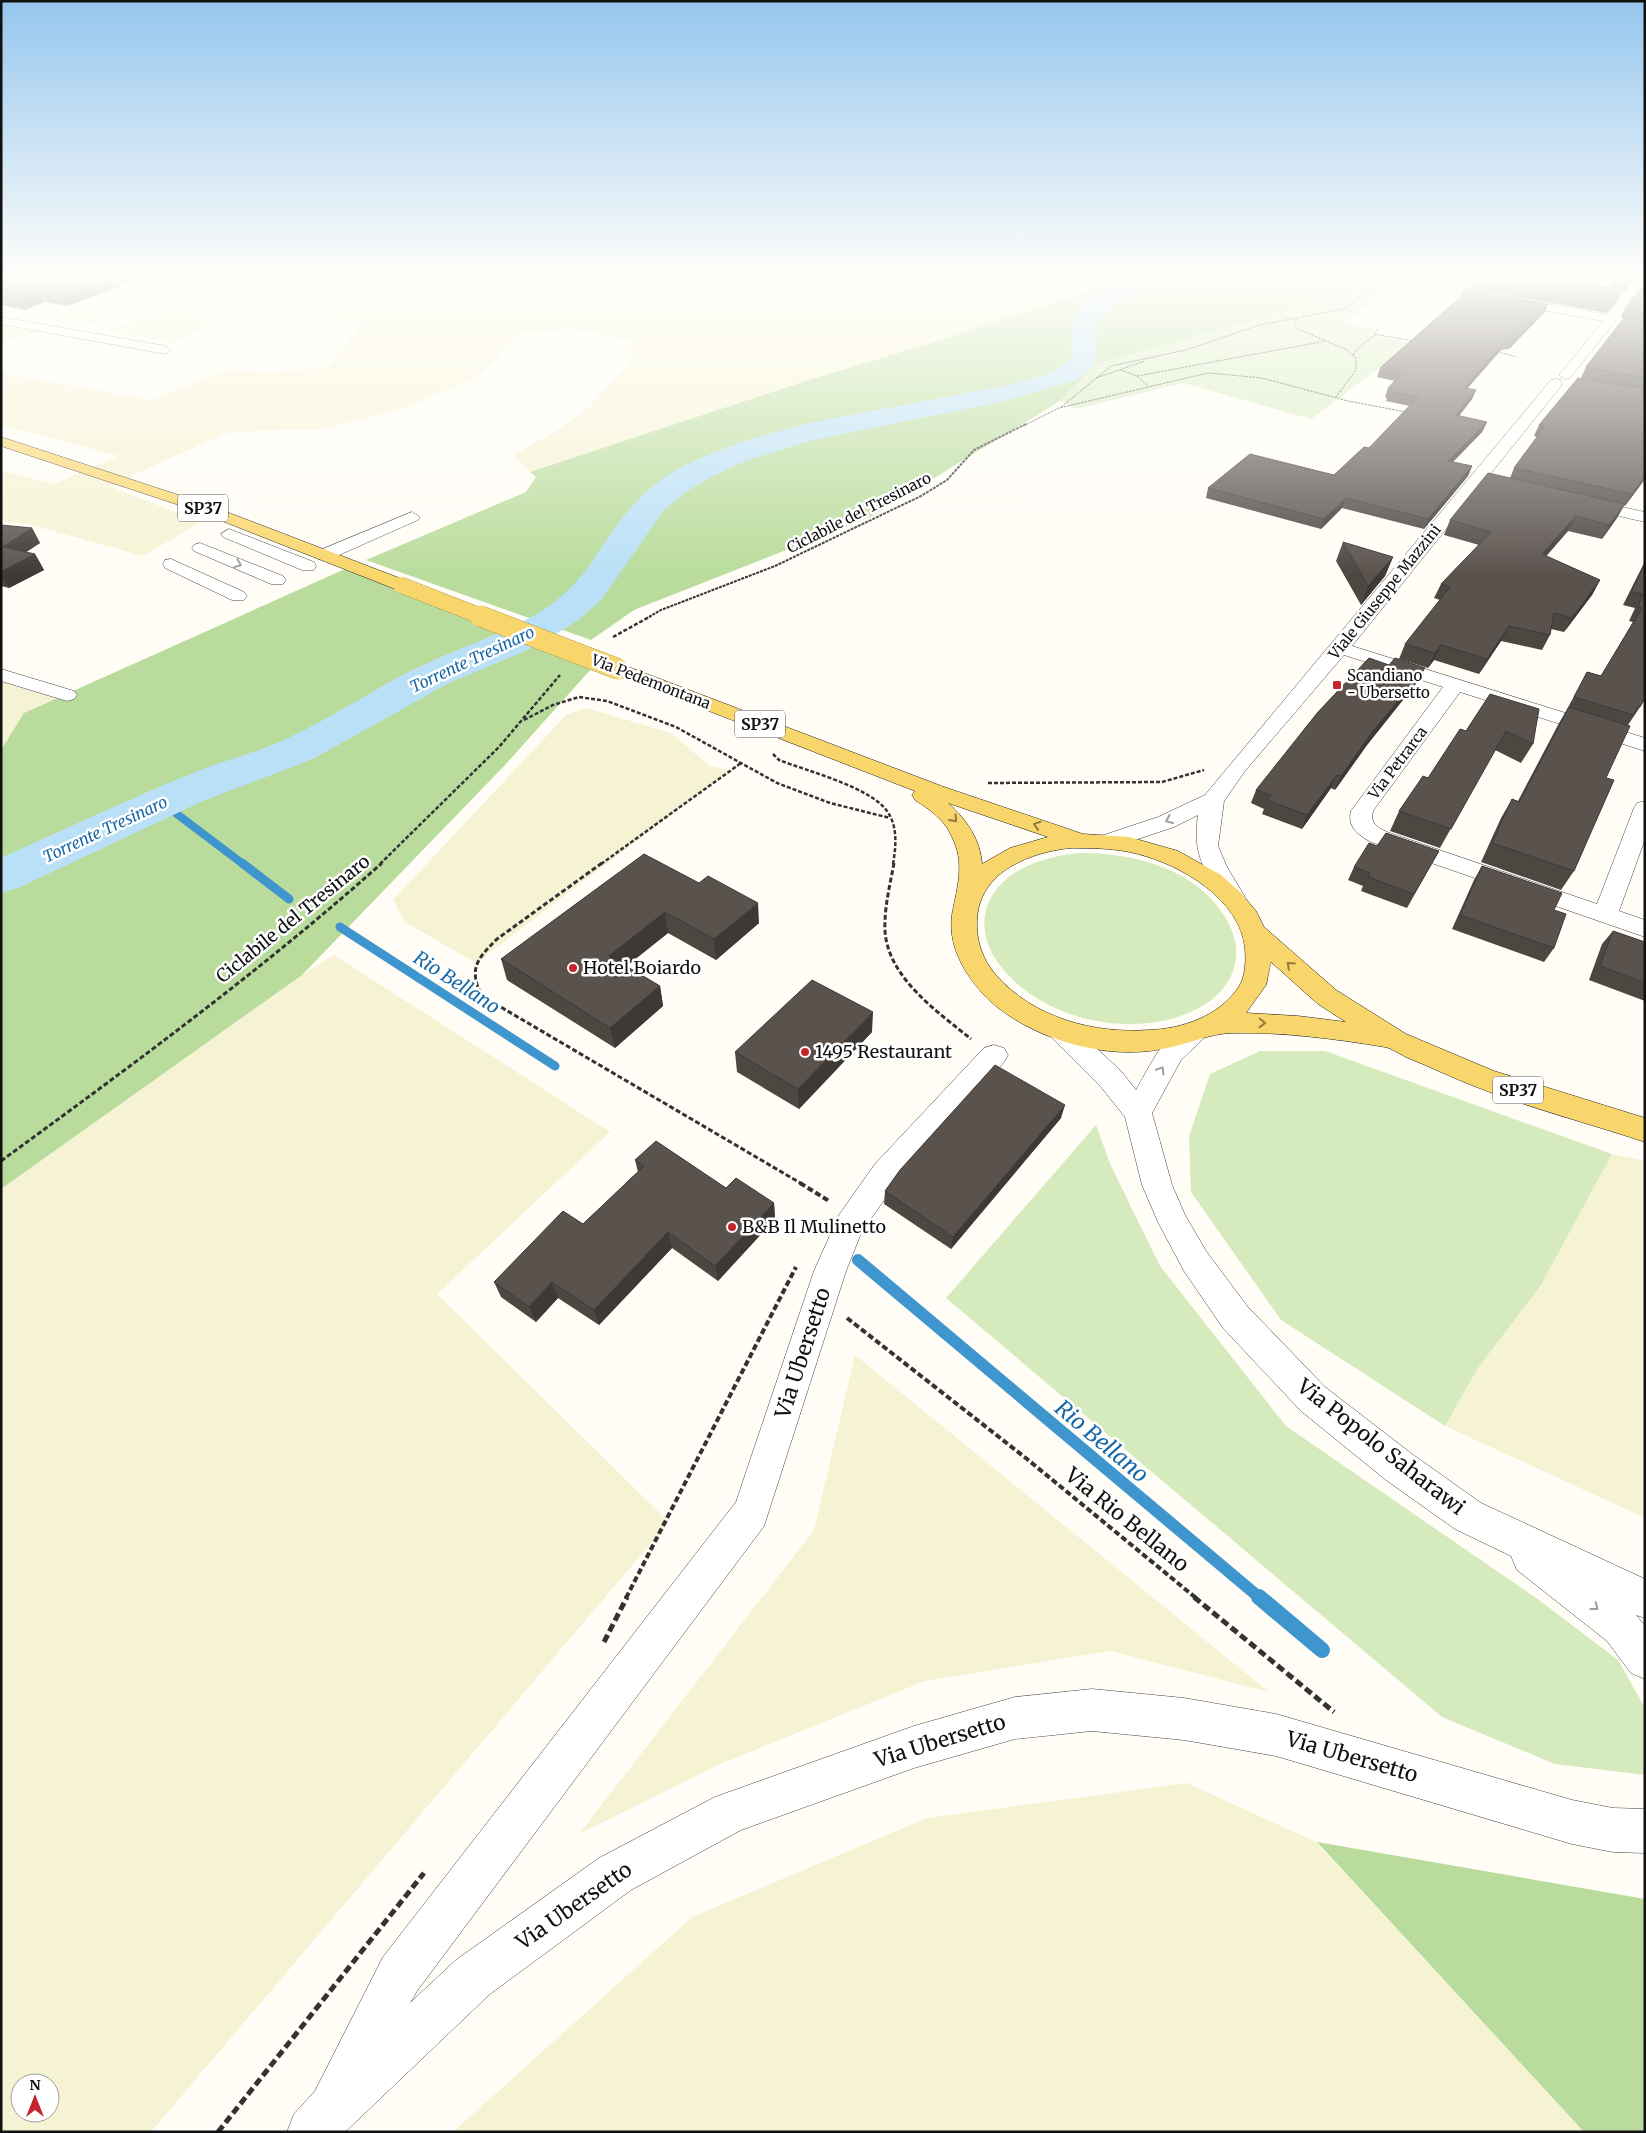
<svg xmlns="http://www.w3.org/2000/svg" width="1646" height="2133" viewBox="0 0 1646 2133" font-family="Merriweather,serif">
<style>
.farmland{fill:#f6f3d4;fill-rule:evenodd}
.green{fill:#d5ebbd}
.forest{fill:#b9dc9c}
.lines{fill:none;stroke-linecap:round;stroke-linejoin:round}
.stream-far3{stroke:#3f96cf;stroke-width:8}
.stream-far2{stroke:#3f96cf;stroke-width:9}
.stream-far1{stroke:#3f96cf;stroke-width:12}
.stream{stroke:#3f96cf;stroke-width:16}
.river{fill:#b9e0f7;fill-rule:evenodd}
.minor-casing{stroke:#444;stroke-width:1}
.major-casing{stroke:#222;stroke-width:1}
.path-far5{stroke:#333;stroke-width:1;stroke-dasharray:2.5 1;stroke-linecap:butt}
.path-far4{stroke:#333;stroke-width:2;stroke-dasharray:3 1;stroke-linecap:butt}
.path-far3{stroke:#333;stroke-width:2.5;stroke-dasharray:4 2;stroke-linecap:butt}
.path-far2{stroke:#333;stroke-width:3;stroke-dasharray:5 2.5;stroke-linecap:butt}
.path-far1{stroke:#333;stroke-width:4;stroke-dasharray:6 3;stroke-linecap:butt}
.path{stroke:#333;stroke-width:5;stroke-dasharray:8 4;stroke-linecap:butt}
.minor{fill:#fff;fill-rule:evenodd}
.major{fill:#f9d66b;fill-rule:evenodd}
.major-bridge-far1-casing{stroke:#222;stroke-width:16;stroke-linecap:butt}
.major-bridge-casing{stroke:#222;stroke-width:21;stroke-linecap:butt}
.major-bridge-far1{stroke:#f9d66b;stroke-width:16}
.major-bridge{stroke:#f9d66b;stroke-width:21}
.wall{fill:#4d4742}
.shaded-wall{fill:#3f3936}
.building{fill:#5a524d;stroke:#3f3936}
.oneway{stroke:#a0a0a0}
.oneway2{stroke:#917d42}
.poi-dot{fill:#c4262e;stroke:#fff;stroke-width:2}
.labels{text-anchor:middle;stroke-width:5;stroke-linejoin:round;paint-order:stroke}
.far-street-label{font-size:15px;fill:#111;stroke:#fff}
.far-poi-label{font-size:15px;fill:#111;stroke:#fff;text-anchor:start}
.shield{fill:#fff;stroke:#585858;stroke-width:1}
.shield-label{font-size:16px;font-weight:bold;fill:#111}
.far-water-label{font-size:16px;font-style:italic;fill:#1768a6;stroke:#fff}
.street-label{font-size:18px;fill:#111;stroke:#fff}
.poi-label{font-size:18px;fill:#111;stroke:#fff;text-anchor:start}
.water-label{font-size:19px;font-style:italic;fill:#1768a6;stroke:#fff}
.near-street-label{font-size:21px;fill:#111;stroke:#fff}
.near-water-label{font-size:22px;font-style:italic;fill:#1768a6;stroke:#fff}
</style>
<rect width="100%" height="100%" fill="#fffdf5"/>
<path class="farmland" d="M161,277L205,282L217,277H1132L925,345L812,379L530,472L513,455L562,428L591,405L630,362L633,341L569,328L544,334L527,331L513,339L492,364L475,378L408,407L324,429H292L226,433L109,486L201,522L143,556L28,524L1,521V471L54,484L119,456L1,425V373L152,400L228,369L268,374L329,366L361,325L335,318L287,316L230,310L196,320L214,325L172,343L107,331L185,299L166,295L84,327L49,320Z
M1,323L43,330L1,345Z
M1,675L65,694L24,713L1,750Z
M587,708L671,733L710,766L730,770L476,963L405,922L393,900L567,714Z
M334,955L610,1132L437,1294L669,1522L151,2132H1V1189L302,975ZM20,2083H50V2113H20Z
M1612,1154L1645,1161V1518L1445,1426L1478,1368L1541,1285Z
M855,1355L1269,1692L1110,1651L925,1681L720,1764L579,1834L814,1530Z
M1187,1783L1316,1842L1584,2132H453L692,1917L927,1818Z"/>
<path class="green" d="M1387,282L1400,285L1343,323L1374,329L1369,335L1412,343L1311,419L1183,383L1076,409L1060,401L1096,364Z
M1079,853C1132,852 1197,869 1225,917C1235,934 1240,952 1233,971C1225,992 1208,1005 1188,1013C1127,1039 1038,1018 999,964C986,947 980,924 988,904C1003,868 1044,857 1079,853Z
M1260,1051H1325L1612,1154L1541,1285L1478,1368L1445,1426L1281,1320L1191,1192L1189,1136L1210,1074Z
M1096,1125L1111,1166L1160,1266L1286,1426L1539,1600L1618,1660L1645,1708V1775L1555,1764L1442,1717L946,1298Z"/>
<path class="forest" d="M1132,277H1397L1387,282L1096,364L1060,401L872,516L634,610L591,640L366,560L526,492L536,477L530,472L812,379L925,345Z
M345,569L591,669L506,764L302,975L1,1189V750L24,713Z
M1317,1842L1645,1899V2132H1584Z"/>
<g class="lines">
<path class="stream-far3" d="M161,802L243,864"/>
<path class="stream-far2" d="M242,863L289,899
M340,927L555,1066"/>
<path class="stream-far1" d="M858,1260L1260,1598"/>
<path class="stream" d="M1259,1597L1322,1650"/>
<path class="river" d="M1146,277H1188L1185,282L1134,296L1109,309L1101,316L1097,327L1096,360L1089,371L1074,381L1004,401L809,441L746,461L713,476L687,491L663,511L602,599L580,619L551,637L521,653L449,683L313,759L203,801L18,888L1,893V858C65,829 129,799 195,772C225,760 256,753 286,739C332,718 373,689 419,667C459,648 501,635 540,612C591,580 597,545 634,504C649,486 671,472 692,462C777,422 871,413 961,394C996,387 1042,383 1070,360C1073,348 1070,336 1073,325C1079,295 1121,284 1146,277Z"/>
<defs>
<path id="minor" d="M1606,277H1617L1606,290L1625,294L1639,277H1645V284L1570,378L1565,379L1559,375L1603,321L1408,286L1403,283L1408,280L1608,315L1620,300L1595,294L1593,292Z
M1,317L165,346L171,350L165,354L1,324Z
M1556,379L1561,380L1562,383L1561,386L1352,646L1645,738V751L1460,692L1373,811C1370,824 1377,827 1387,832L1597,904L1634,808L1637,803L1645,801V839L1619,911L1645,920V937L1371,842C1358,835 1347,827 1351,811L1443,687L1344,655L1245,771L1224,801L1218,846L1227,867L1246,899L1242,905L1234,907L1226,905C1205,871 1192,856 1198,815L1174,827L1117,846L1109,848L1101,846L1098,841L1101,836L1158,817L1205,795L1551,380Z
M1585,499L1645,512V522L1580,507L1577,504Z
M412,512L420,517L418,520L330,559H318L316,555L318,551Z
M229,529L314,562L316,566L314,570H302L223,537L221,534Z
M200,543L283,576L286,580L283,584H271L194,551L192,548L194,545Z
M171,559L244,592L247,596L244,600H232L165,568L163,564L165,560Z
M1,669L74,691L77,695L74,699L67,701L1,681Z
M1058,1018L1067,1021L1121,1071L1136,1090C1149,1068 1172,1015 1203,1025L1207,1032L1203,1039L1181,1060L1152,1113L1172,1185L1185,1215L1206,1251L1247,1306L1325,1387L1412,1454L1481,1503L1645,1579V1618L1636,1615L1645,1626V1679L1631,1673L1607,1641L1517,1570L1511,1556L1455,1529L1386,1480L1301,1411L1223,1328L1184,1271L1158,1222L1142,1185L1125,1117L1101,1087L1049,1035L1045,1028L1049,1021Z
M994,1045L1004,1048L1008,1055L1004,1062L897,1182L862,1231L846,1271L764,1526L417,1991L410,2003L456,1960L599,1858L715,1797L914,1726L1015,1697L1092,1689L1184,1698L1276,1714L1572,1800L1613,1808L1645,1809V1853L1613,1852L1572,1844L1276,1756L1184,1740L1092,1731L1015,1739L914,1768L741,1830L631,1890L490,1994L345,2132H287L294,2114L315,2091L383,1957L736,1502L814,1271L839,1215L875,1164L984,1048Z"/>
<path id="major" d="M1,437L206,504L407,581L410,585L407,589H395L194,510L1,446Z
M618,663L944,787L1083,834L1129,837L1178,851L1221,875L1240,892L1256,911L1264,927L1336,990L1406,1034L1494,1071L1645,1118V1142C1588,1123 1529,1108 1474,1086C1451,1077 1428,1066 1406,1057C1400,1054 1391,1048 1385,1047C1336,1039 1284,1032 1234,1033C1209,1033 1187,1045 1162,1049C1108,1060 1040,1041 997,1007C971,985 947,951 952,915C957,887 966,863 951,835C944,819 929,809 915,800L912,795L915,791L611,673L608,669L611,665ZM948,803L1048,837L1010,848L982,864C980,839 967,820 948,803ZM1070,848C1092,848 1116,848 1138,854C1181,865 1240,899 1245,948C1246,960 1246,977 1238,988C1219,1016 1182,1029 1149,1030C1094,1034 1033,1018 995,974C984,961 977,944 977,926C975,874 1026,853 1070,848ZM1271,962L1318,1004L1346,1022L1298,1016L1246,1013L1266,985Z"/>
</defs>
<use href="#minor" class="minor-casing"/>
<use href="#major" class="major-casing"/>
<path class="path-far5" d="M1371,277L1388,280
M1297,318L1294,325L1298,329L1347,350L1356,358V370L1336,397
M1378,329L1374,334L1413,341
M1497,351L1516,357
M1353,355L1359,347L1375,335
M1121,370L1137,376L1148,386
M1137,376L1326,341
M1096,378L1145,361
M1061,407L1111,366L1186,350L1259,325L1343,309L1353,304L1363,293L1387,285
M1023,426L1059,408L1208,373L1262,378L1348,401L1406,412"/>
<path class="path-far4" d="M649,617L661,610L775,566L921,496L947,480L974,450L1026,424"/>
<path class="path-far3" d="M613,637L651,616
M524,720L553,705L579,697L607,701L676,727L777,783L830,803L890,818
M773,754L779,760C807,771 870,787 887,811C898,826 896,847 893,864
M988,783L1162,782L1204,770
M380,864L499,747L560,675
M601,864L741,763"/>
<path class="path-far2" d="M602,863L497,939C477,959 468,969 482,996L802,1184
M894,863C890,885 884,908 885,931C888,978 938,1012 971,1039
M1,1161C131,1066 262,970 382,863"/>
<path class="path-far1" d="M800,1183L829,1201
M847,1318L1027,1459L1196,1598
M626,1598L796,1267"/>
<path class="path" d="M1194,1597L1334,1712
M604,1642L627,1597
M218,2132L424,1873"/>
<use href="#minor" class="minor"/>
<use href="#major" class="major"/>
<defs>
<path id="major-bridge-far1" d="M401,585L483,617"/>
<path id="major-bridge" d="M480,616L618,669"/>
</defs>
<use href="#major-bridge-far1" class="major-bridge-far1-casing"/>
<use href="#major-bridge" class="major-bridge-casing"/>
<use href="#major-bridge-far1" class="major-bridge-far1"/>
<use href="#major-bridge" class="major-bridge"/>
</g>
<path class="wall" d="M1,277H144L67,306L44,302L25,310L1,305Z
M1477,277H1603L1597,285L1599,286L1609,289L1615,277H1636L1624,292L1611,289L1621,292L1617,301L1607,313L1471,289L1474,280Z
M1645,284V479L1625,506L1624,505L1617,518L1602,539L1568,531L1546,556L1600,580L1592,595L1564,632L1551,629L1550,635L1542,650L1501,641L1479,674L1434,660L1428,668L1399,659L1405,644L1440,600L1434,598L1441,584L1479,545L1444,535L1450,520L1510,478L1514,468L1538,437L1534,436L1539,425L1581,378L1586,367L1624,318L1621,317L1625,308Z
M1462,292L1548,304L1545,312L1509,349L1501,350L1467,388L1476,390L1472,399L1459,416L1487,422L1482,432L1453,462L1472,466L1468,476L1424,529L1342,508L1321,529L1206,498L1208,488L1334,475L1369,448L1410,406L1386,401L1387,398L1385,397L1388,388L1395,381L1377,377L1380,368L1460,298Z
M1,525L32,528L40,543L26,552L35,554L44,570L9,588L1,586Z
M1343,542L1393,557L1385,576L1361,605L1336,561Z
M1645,561V698L1640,707L1628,725L1606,778L1574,871L1561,890L1481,862L1501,818L1512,799L1518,801L1558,725L1566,711L1579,687L1587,672L1601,676L1633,622L1629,621L1635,608L1623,605Z
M1418,681L1367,745L1335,790L1331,788L1302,829L1262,814L1264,809L1251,803L1256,790Z
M1490,694L1533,744L1521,763L1495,750L1440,848L1390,831L1399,811L1428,778L1466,731Z
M1377,846L1439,851L1407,908L1361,891L1363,886L1348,880L1354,867Z
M1482,866L1554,910V948L1544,962L1452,929L1474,880Z
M699,883L759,923L716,960L668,933L626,966L660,986L663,1006L615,1048L507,980L501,959Z
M1613,931L1645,942V1001L1589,980L1602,944Z
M872,1032L799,1109L737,1072L735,1052Z
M1061,1118L951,1249L884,1204L885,1191Z
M635,1160L774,1203L775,1219L718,1281L672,1248L599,1325L558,1298L536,1322L501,1297L494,1282L583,1224L638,1172Z"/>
<path class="shaded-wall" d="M116,277H144L67,306L63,297Z
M1600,277H1603L1591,292L1595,283Z
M1633,277H1636L1624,292L1629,282Z
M1621,292L1617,301L1607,313L1612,303Z
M40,293L44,302L25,310L20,300Z
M1548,304L1545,312L1509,349L1513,340Z
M1505,341L1501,350L1460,397L1464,388Z
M1476,390L1472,399L1452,425L1456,415Z
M1487,422L1482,432L1444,471L1448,461Z
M1472,466L1468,476L1424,529L1428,519Z
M1645,476V479L1625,506L1632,494Z
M1346,498L1342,508L1321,529L1324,519Z
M1625,504L1617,518L1602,539L1609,525Z
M1576,516L1568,531L1535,569L1542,554Z
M32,528L40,543L11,562L3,547Z
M35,554L44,570L9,588L1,574V572Z
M1393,557L1385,576L1361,605L1368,586Z
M1600,580L1592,595L1564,632L1572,618Z
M1509,626L1501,641L1479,674L1487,659Z
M1441,645L1434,660L1428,668L1435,653Z
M1425,668L1418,681L1367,745L1335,790L1341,776L1373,731Z
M1337,775L1331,788L1302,829L1307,815Z
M758,903L759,923L716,960L714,939Z
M665,912L668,933L613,977L609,956Z
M660,986L663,1006L615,1048L610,1028Z
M873,1012L872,1032L799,1109L798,1089Z
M1065,1105L1061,1118L951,1249L953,1237Z
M774,1203L775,1219L718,1281L715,1266Z
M668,1232L672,1248L599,1325L594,1310Z
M552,1282L558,1298L536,1322L529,1307Z"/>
<path class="building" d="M1,277H116L63,297L40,293L20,300L1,297Z
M1477,277H1600L1595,283L1599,286L1621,292L1612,303L1474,280Z
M1615,277H1633L1629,282L1614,279Z
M1645,284V378L1586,367L1631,309L1625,308Z
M1465,289L1548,304L1513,340L1505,341L1464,388L1476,390L1456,415L1487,422L1448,461L1472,466L1428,519L1346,498L1324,519L1208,488L1250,454L1334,475L1364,447L1369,448L1418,397L1389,391L1392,389L1388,388L1402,373L1380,368L1466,292H1462Z
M1578,378L1645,389V476L1632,494L1514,468L1545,426L1539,425Z
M1488,473L1625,504L1609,525L1576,516L1542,554L1600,580L1572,618L1554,613L1550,635L1509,626L1487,659L1441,645L1435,653L1405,644L1450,587L1441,584L1491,532L1450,520Z
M1,525L32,528L3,547L35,554L1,572Z
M1343,542L1393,557L1368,586Z
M1645,564V698L1640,707L1638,706L1634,715L1574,697L1587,672L1601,676L1642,608L1638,607L1643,594L1631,592Z
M1369,658L1389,665L1395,658L1425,668L1373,731L1341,776L1337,775L1307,815L1267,800L1271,795L1256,790L1318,712Z
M1490,694L1539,709L1533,744L1506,731L1451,829L1399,811L1423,776L1428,778L1460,729L1466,731Z
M1569,707L1630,726L1606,778L1614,780L1574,871L1492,843L1512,799L1519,802Z
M1386,833L1439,851L1414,894L1368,877L1370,873L1354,867L1369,843L1377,846Z
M644,854L699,883L708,876L758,903L714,939L665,912L609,956L660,986L610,1028L501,959Z
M1482,866L1562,893L1554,910L1566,914L1554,948L1460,915Z
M1613,931L1645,942V983L1600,966Z
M812,980L873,1012L798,1089L735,1052Z
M995,1065L1065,1105L953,1237L885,1191L900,1170Z
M656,1141L726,1188L736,1178L774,1203L715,1266L668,1232L594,1310L552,1282L529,1307L494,1282L563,1211L583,1224L644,1166L635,1160Z"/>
<defs><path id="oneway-chevron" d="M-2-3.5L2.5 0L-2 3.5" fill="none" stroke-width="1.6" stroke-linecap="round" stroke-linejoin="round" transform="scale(1.25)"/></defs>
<g class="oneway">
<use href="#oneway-chevron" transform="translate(238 564) rotate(22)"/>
<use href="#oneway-chevron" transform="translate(1169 820) rotate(156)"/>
<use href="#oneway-chevron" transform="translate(1161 1070) rotate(-58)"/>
<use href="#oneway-chevron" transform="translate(1595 1607) rotate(37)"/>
</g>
<g class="oneway2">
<use href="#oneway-chevron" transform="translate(954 819) rotate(48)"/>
<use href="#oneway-chevron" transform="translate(1037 825) rotate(-162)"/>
<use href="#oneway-chevron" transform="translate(1290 965) rotate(-138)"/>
<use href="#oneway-chevron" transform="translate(1262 1023) rotate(1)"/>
</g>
<linearGradient id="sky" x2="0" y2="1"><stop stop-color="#95c6ee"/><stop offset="0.48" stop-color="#fffefa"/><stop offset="1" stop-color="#fffefa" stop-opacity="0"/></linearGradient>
<rect width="1646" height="576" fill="url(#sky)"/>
<g class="poi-dot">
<rect x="1332" y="680" width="10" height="10" rx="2.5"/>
<circle cx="573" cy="968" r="5"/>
<circle cx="805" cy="1052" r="5"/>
<circle cx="732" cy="1227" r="5"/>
</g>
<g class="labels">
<g class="far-street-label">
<text transform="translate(859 513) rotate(-27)" y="5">Ciclabile del Tresinaro</text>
<text transform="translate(1385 592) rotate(-51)" y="5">Viale Giuseppe Mazzini</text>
<text transform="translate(651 682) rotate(21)" y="5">Via Pedemontana</text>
<text transform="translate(1398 763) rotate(-53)" y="5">Via Petrarca</text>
</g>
<g class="far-poi-label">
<text x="1347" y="681">Scandiano<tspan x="1347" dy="17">- Ubersetto</tspan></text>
</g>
<g class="shield">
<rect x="178" y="494.5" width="50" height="27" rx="4"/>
<rect x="735" y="710.5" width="50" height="27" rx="4"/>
<rect x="1493" y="1076.5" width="50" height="27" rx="4"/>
</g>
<g class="shield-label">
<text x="203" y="514">SP37</text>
<text x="760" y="730">SP37</text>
<text x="1518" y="1096">SP37</text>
</g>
<g class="far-water-label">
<text transform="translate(472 659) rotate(-25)" y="6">Torrente Tresinaro</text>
<text transform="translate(105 829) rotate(-25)" y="6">Torrente Tresinaro</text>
</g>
<g class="street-label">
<text transform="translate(293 919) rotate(-39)" y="6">Ciclabile del Tresinaro</text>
</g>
<g class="poi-label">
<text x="583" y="974">Hotel Boiardo</text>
<text x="815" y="1058">1495 Restaurant</text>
<text x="742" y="1233">B&amp;B Il Mulinetto</text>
</g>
<g class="water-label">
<text transform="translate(457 982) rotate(33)" y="7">Rio Bellano</text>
</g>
<g class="near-street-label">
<text transform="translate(803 1353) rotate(-72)" y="7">Via Ubersetto</text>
<text transform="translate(1381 1447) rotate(38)" y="7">Via Popolo Saharawi</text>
<text transform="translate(1127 1520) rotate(39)" y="7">Via Rio Bellano</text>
<text transform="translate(940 1741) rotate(-17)" y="7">Via Ubersetto</text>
<text transform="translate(1352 1757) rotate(16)" y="7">Via Ubersetto</text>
<text transform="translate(574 1906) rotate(-35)" y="7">Via Ubersetto</text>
</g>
<g class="near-water-label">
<text transform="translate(1102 1441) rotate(40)" y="8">Rio Bellano</text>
</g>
</g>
<rect width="1646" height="2133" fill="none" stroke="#111111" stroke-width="5"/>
<g transform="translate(35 2098)"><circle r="24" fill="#ffffff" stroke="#a0a0a0"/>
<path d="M0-4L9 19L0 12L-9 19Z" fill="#c4262e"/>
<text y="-8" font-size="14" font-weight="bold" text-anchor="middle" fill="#111111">N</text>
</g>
</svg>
